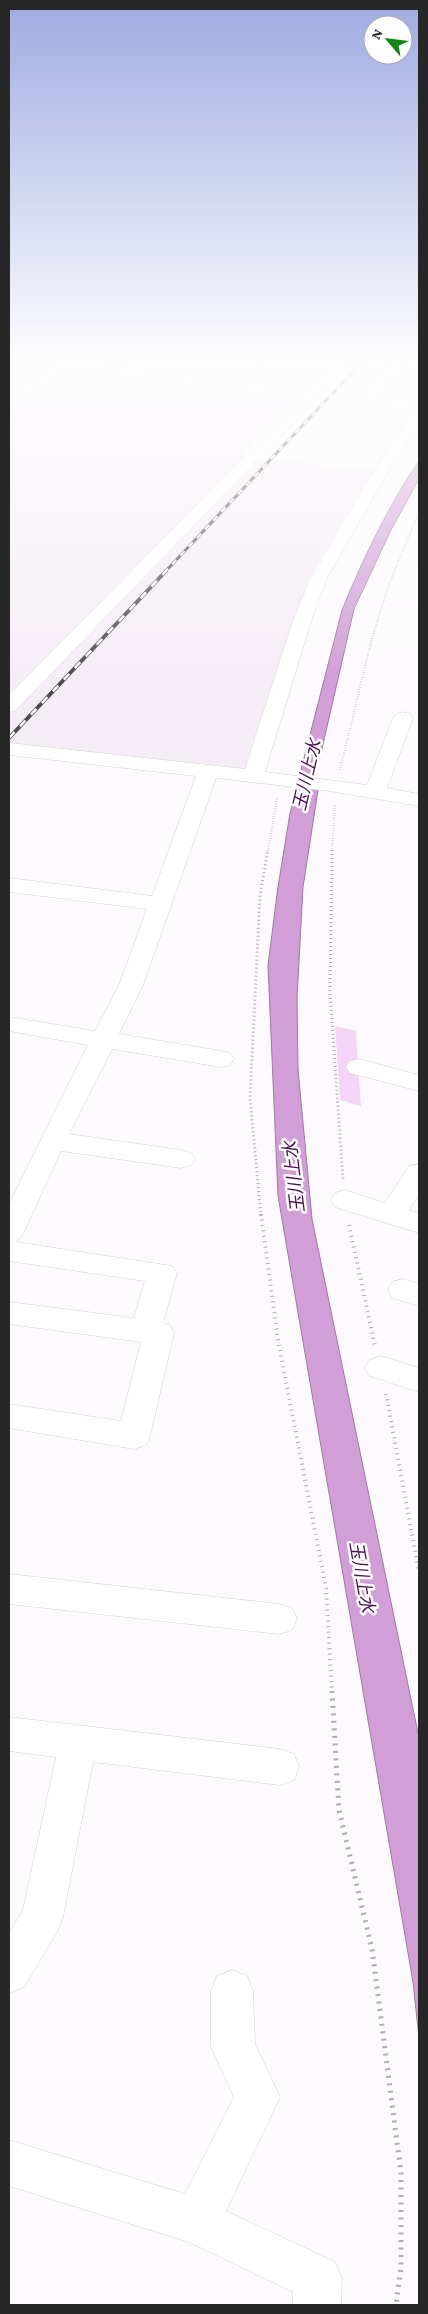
<svg xmlns="http://www.w3.org/2000/svg" width="428" height="2314" viewBox="0 0 428 2314" font-family="'Crimson Pro','Noto Sans JP',serif">
<style>
.built{fill:#f5edf6}
.green{fill:#f4d5f8}
.water{fill:#d19ed7;stroke:#9e7aa2}
.lines{fill:none;stroke-linecap:round;stroke-linejoin:round}
.minor-casing{stroke:#d4d2d4;stroke-width:1}
.path-far3{stroke:#afaeaf;stroke-width:2;stroke-dasharray:0.5 2;stroke-linecap:butt}
.path-far2{stroke:#afaeaf;stroke-width:3;stroke-dasharray:1 3;stroke-linecap:butt}
.path-far1{stroke:#afaeaf;stroke-width:4;stroke-dasharray:1 4.5;stroke-linecap:butt}
.path{stroke:#afaeaf;stroke-width:5;stroke-dasharray:2 5.5;stroke-linecap:butt}
.minor{fill:#fff;fill-rule:evenodd}
.rail-far1-casing{stroke:#4d4c4d;stroke-width:3}
.rail-casing{stroke:#4d4c4d;stroke-width:4}
.rail-far1{stroke:#fff;stroke-width:2;stroke-dasharray:6;stroke-linecap:butt}
.rail{stroke:#fff;stroke-width:2.5;stroke-dasharray:8;stroke-linecap:butt}
.labels{text-anchor:middle;stroke-width:5;stroke-linejoin:round;paint-order:stroke}
.water-label{font-size:18px;font-style:italic;fill:#4c0f54;stroke:#fff}
</style>
<rect width="100%" height="100%" fill="#fcfafc"/>
<path class="built" d="M9,359H69L9,397Z
M69,368L299,395L241,456L373,471L308,580L253,772L9,744V405Z"/>
<path class="green" d="M335,1026L356,1031L361,1106L340,1100Z"/>
<path class="water" d="M419,461V479L391,530L354,609L321,753L313,775L318,790L303,887L297,998L298,1069L312,1219L419,1738V2038L413,1982L278,1196L268,965L278,887L290,813L342,610C363,559 388,506 419,461Z"/>
<g class="lines">
<defs>
<path id="minor" d="M69,359H83L80,363L310,391L341,359H354L16,710L9,712V695L303,398L70,369L9,405V395Z
M270,359H283L268,374H258L256,371Z
M396,359H409L375,397L419,402V424L396,458L327,578L313,615L265,772L367,785L393,718L396,714L403,712L410,714L413,718L387,788L419,794V806L329,791L216,778L143,985L119,1034L221,1051L230,1053L234,1059L230,1065L221,1067L112,1049L69,1134L181,1150L191,1153L195,1159L191,1165L181,1168L61,1151L23,1234L16,1242L172,1266L177,1273L163,1323L170,1325L174,1333L150,1436L146,1445L134,1449L9,1428V1404L121,1421L141,1342L9,1324V1302L134,1318L145,1281L9,1261V1204L88,1045L9,1031V1017L95,1031L119,985L147,909L9,892V878L152,896L196,776L9,755V743L245,769L295,615L311,578L382,458L414,411L418,410L365,404L358,400Z
M359,1059L419,1075V1091L350,1073L346,1067L350,1061Z
M419,1164V1194L409,1210L419,1213V1233L335,1207L331,1200L335,1193L345,1190L385,1203L409,1166Z
M403,1279L419,1284V1306L392,1298L388,1290L392,1282Z
M381,1356L419,1368V1392L370,1376L365,1368L370,1360Z
M9,1574L279,1604L292,1608L297,1619L292,1630L279,1634L9,1604Z
M9,1717L280,1749L294,1754L299,1767L294,1780L280,1785L93,1762L63,1917L57,1932L24,1987L9,1993V1933L23,1910L56,1757L9,1751Z
M232,1970L247,1976L253,1991L255,2044L280,2097L226,2211L335,2262L342,2279L341,2305H293V2292L189,2242L9,2186V2140L185,2194L234,2097L211,2047V1991L217,1976Z"/>
</defs>
<use href="#minor" class="minor-casing"/>
<path class="path-far3" d="M340,770L372,638L388,587L419,512
M268,851L277,798
M332,851L335,804"/>
<path class="path-far2" d="M332,850L330,992L343,1179
M261,1216L250,1098L260,895L268,850"/>
<path class="path-far1" d="M261,1214L278,1340L326,1588L332,1692
M349,1225L375,1346
M386,1394L419,1572"/>
<path class="path" d="M332,1691L339,1810L372,1949L401,2173V2267L396,2305"/>
<use href="#minor" class="minor"/>
<defs>
<path id="rail-far1" d="M164,573L365,359"/>
<path id="rail" d="M9,738L166,571"/>
</defs>
<use href="#rail-far1" class="rail-far1-casing"/>
<use href="#rail" class="rail-casing"/>
<use href="#rail-far1" class="rail-far1"/>
<use href="#rail" class="rail"/>
</g>
<linearGradient id="sky" x2="0" y2="1"><stop stop-color="#9fabe1"/><stop offset="0.53" stop-color="#fefdfe"/><stop offset="1" stop-color="#fefdfe" stop-opacity="0"/></linearGradient>
<rect width="428" height="683" fill="url(#sky)"/>
<g class="labels">
<g class="water-label">
<text transform="translate(307 775) rotate(-77)" y="6">玉川上水</text>
<text transform="translate(294 1177) rotate(-97)" y="6">玉川上水</text>
<text transform="translate(362 1577) rotate(80)" y="6">玉川上水</text>
</g>
</g>
<rect width="428" height="2314" fill="none" stroke="#282728" stroke-width="20"/>
<g transform="translate(388 40) rotate(298)"><circle r="24" fill="#ffffff" stroke="#a9a9a9"/>
<path d="M0-4L9 19L0 12L-9 19Z" fill="#0d890f"/>
<text y="-8" font-size="14" font-weight="bold" text-anchor="middle" fill="#282728">N</text>
</g>
</svg>
